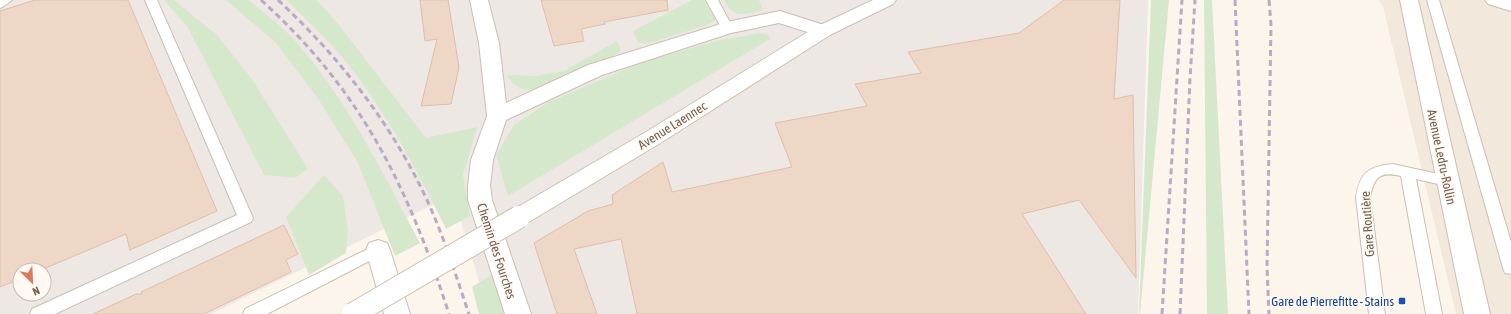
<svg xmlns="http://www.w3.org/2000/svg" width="1511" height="314" viewBox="0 0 1511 314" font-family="'Asap Condensed',sans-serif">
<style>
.residential{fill:#f2e8db}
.industrial{fill:#ede8e4;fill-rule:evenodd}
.green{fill:#d6e8cb}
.building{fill:#eed7c6;stroke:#dfbea8}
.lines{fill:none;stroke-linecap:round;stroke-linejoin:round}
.service-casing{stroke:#ccbeb2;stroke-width:2}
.minor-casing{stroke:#ccbeb2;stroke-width:2}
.tertiary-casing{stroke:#ccbeb2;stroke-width:2}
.secondary-casing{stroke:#cfbfb0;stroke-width:2}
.service{fill:#fff;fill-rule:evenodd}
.minor{fill:#fff;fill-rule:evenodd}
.tertiary{fill:#fff;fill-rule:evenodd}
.secondary{fill:#fff;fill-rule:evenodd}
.rail{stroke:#b9aac5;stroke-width:3;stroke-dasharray:6 4;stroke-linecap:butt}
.secondary-bridge-casing{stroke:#cfbfb0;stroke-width:24;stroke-linecap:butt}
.secondary-bridge{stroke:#fff;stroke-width:22}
.transit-dot{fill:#1a4fb4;stroke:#fef9f2;stroke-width:1.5}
.labels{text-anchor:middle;stroke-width:3;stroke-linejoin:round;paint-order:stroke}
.street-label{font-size:13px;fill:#745e51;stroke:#fef9f2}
.transit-label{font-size:13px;fill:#164399;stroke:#fef9f2;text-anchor:end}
</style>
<rect width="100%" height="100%" fill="#fbf5ec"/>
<path class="residential" d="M1378,0H1511V314H1456L1383,6Z"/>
<path class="industrial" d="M0,0H1148L1138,314H489L453,195L211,314H0ZM20,270H44V294H20Z"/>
<path class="green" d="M164,0H174L218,36L254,82L308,169L295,178L264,175L187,26Z
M226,0H249C265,14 283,27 297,43C349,103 383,173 420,243L395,256L358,163L317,97L276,43Z
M286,0H317L339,25L426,138L477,127L463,175L470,216L446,229C421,178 394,127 361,81C340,51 312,25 286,0Z
M692,0H704L716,20L707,25L647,44L638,42L633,31Z
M724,0H759L763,10C745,14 734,20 724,0Z
M1151,0H1169L1140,314H1139Z
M1204,0H1212L1228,314H1207Z
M760,33L769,35L770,39L508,196L496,155L514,125L549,102L642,62L720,40Z
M617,41L621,51C607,60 543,90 528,90C517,89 513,83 506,75L534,76L564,71Z
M324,175L343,196L348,231L346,253L309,275L286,217Z
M504,267L518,314H479L472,287Z"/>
<path class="building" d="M35,0H128L217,211L130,250L126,234L41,270H20V279L0,287V11Z
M420,0H448L459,67L451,104L421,106L437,39L425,41Z
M541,0H667L668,10L604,22L605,24L581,29L584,41L554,46Z
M1064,0H1120L1114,99L1133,95L1136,278L1079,200L1022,214L1086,314H637L621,239L574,249L597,314H557L534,243L588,211L613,204L612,195L663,162L672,192L792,167L775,123L867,106L855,84L921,73L908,52L1019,33Z
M284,225L298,254L286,260L291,272L204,314H93L136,294H142L141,292Z"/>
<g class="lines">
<defs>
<path id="service" d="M0,0H12L4,6L0,8Z
M145,0H157L253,218L251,222L55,314H30L32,309L237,215Z
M706,0H718L733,28L731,31H723Z
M1427,0H1439L1511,242V274L1505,273L1503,268Z
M1393,164L1447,176L1452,177L1454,181L1452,185L1447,186L1416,179L1442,314H1426L1401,176C1380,171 1374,177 1370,197L1385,314H1369L1356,197C1360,173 1368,166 1393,164Z
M378,244L383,246L386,250L383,254L267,314H243L245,309Z"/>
<path id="minor" d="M470,0H488L499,43L506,103L588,65L727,22L780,11L830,27L832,31L830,35L823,37L779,23L731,33L602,75L506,120L493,160L490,186L492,200L531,314H505L468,200V186L471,160L487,116L479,43Z
M378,240L387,243L390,250L410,314H384L366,250L369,243Z"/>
<path id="tertiary" d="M1400,0H1418L1490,314H1464Z"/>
<path id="secondary" d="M873,0H896L893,4L830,35L662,142L527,223L519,226L511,223L507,217L511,211L646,132L816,27Z
M1485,0H1511V11L1488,4Z"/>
</defs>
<use href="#service" class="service-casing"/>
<use href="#minor" class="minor-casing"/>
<use href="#tertiary" class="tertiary-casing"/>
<use href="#secondary" class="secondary-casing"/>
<use href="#service" class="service"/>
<use href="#minor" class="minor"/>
<use href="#tertiary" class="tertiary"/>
<use href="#secondary" class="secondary"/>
<path class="rail" d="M261,0C362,91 408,187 449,314
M278,0C340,58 391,123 427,200C444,237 456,276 469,314
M1235,0L1249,314
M1269,0L1271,25L1267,267L1269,314
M1162,314L1182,0
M1180,314L1190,78L1195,0"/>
<defs>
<path id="secondary-bridge" d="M353,314L519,217"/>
</defs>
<use href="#secondary-bridge" class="secondary-bridge-casing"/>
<use href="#secondary-bridge" class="secondary-bridge"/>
</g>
<rect class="transit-dot" x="1398" y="297" width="8" height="8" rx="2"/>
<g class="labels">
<g class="street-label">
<text transform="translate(672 125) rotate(-32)" y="5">Avenue Laennec</text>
<text transform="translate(1442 157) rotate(78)" y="5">Avenue Ledru-Rollin</text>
<text transform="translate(1367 224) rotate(-94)" y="5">Gare Routière</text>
<text transform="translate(497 251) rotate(72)" y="5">Chemin des Fourches</text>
</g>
<g class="transit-label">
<text x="1394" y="306">Gare de Pierrefitte - Stains</text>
</g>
</g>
<g transform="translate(32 282) rotate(156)"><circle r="19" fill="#fef9f2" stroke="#c7bbb2"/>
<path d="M0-3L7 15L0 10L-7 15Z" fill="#d77c5f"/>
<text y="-6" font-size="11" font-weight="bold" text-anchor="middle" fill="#745e51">N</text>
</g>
</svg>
